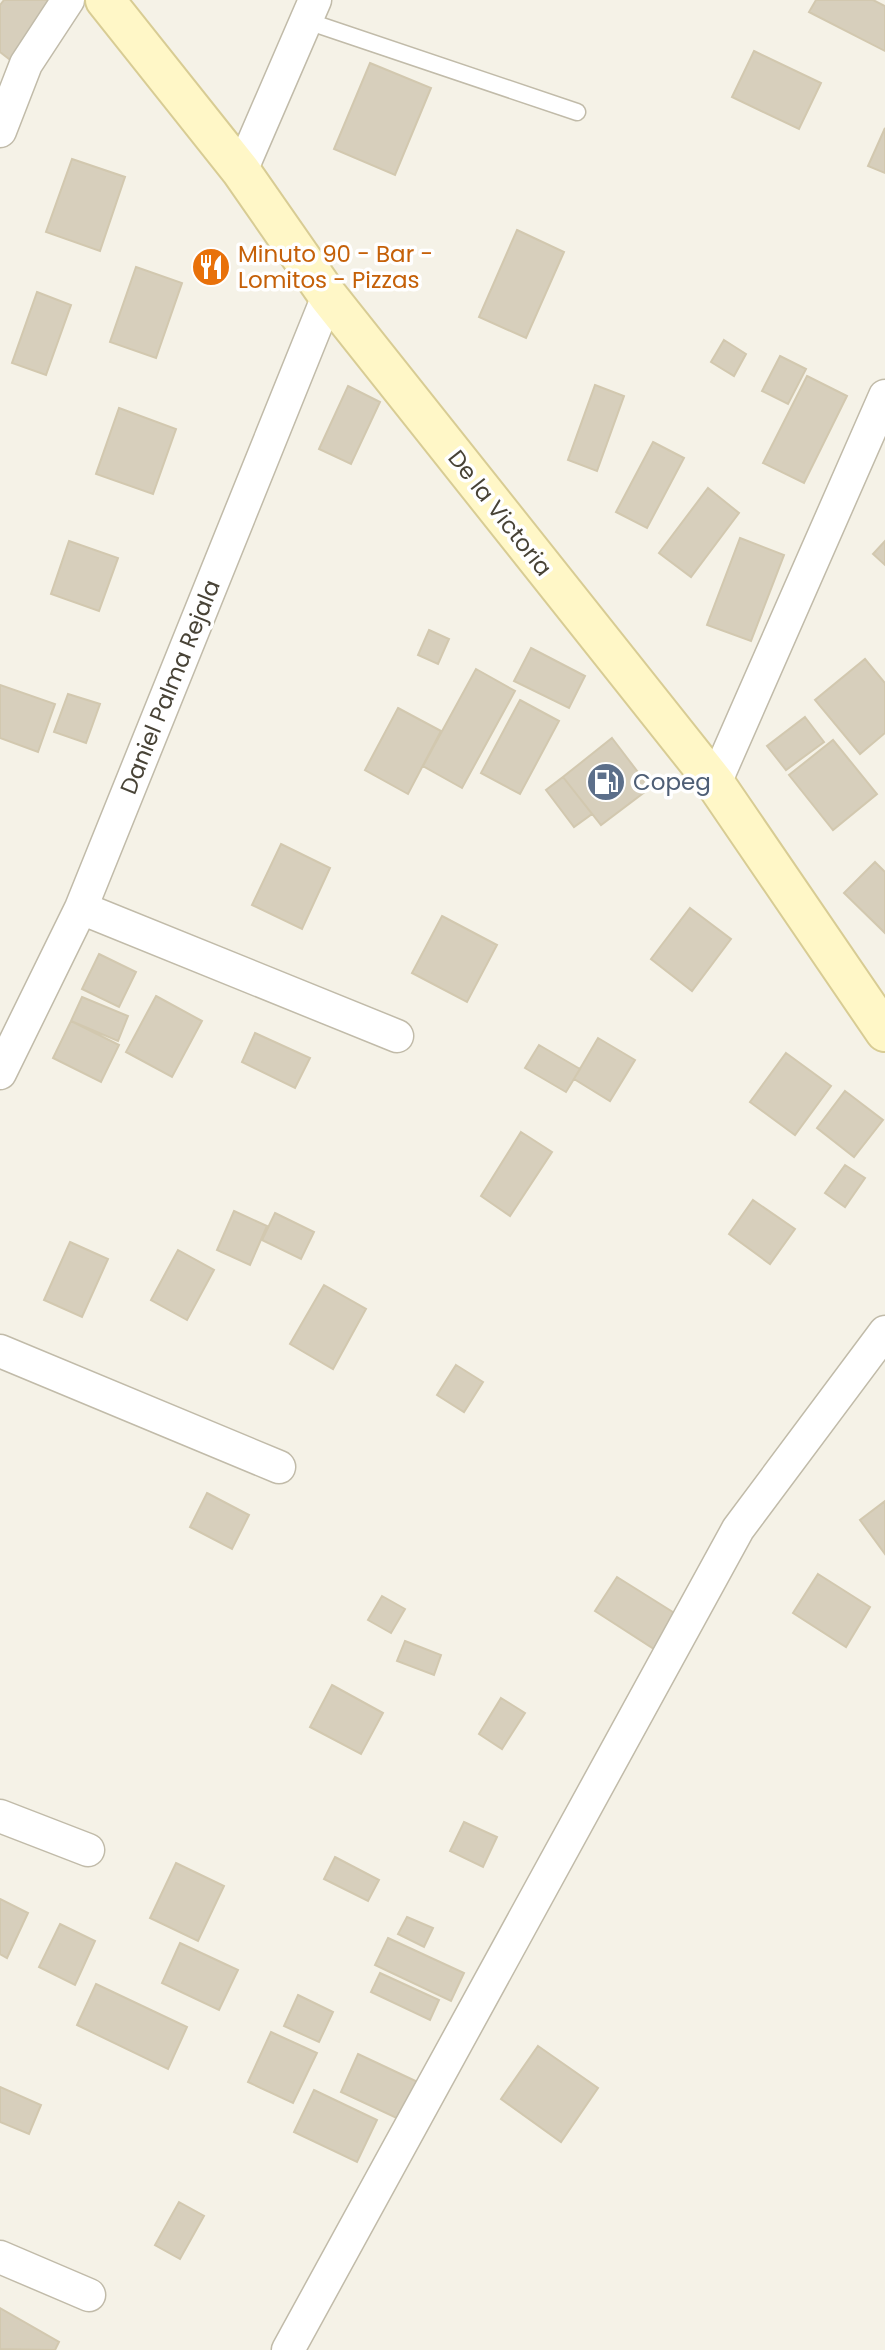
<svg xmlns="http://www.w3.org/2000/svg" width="885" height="2350" viewBox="0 0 885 2350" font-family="Poppins,sans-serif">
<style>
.building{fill:#d7cfbc;stroke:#d2c8af;stroke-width:2}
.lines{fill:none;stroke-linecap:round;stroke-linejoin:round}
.service-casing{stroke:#c1bba9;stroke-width:19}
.minor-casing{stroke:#c1bba9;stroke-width:35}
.secondary-casing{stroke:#d8cc94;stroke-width:42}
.service{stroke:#fff;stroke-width:16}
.minor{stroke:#fff;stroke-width:32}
.secondary{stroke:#fff7c7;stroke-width:38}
.labels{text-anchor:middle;stroke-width:7;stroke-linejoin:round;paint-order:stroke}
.food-label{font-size:23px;fill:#c56008;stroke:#fff;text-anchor:start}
.street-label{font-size:23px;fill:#484336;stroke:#fff}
.service-label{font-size:23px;fill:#4e5e75;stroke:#fff;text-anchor:start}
</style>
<rect width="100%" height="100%" fill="#f5f2e7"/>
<path class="building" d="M4,0H61L13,62L0,52V5Z
M816,0H873L885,6V51L809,12Z
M754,51L821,83L799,129L732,97Z
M370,63L431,88L395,175L334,149Z
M885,128V173L868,166Z
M72,159L125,177L100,251L46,232Z
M517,230L564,252L526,338L479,317Z
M136,267L182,283L156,358L110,342Z
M37,292L71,305L46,375L12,363Z
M724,340L746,354L734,376L711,362Z
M780,356L806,369L788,404L762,391Z
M807,376L847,396L804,483L763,463Z
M595,385L624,396L597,471L568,460Z
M348,386L380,402L351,464L319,449Z
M119,408L176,429L153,494L96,474Z
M653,442L684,458L647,528L616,512Z
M708,488L739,513L691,577L659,553Z
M740,538L784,555L751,641L707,625Z
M69,541L118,558L99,611L51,594Z
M885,541V565L873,554Z
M429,630L449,639L438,664L418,655Z
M531,648L585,676L569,708L514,681Z
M865,659L885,683V733L860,754L815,700Z
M476,669L515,691L462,788L423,766Z
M0,685L55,704L38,752L0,738Z
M68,694L100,704L86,743L54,732Z
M520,700L559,721L520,794L481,773Z
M398,708L441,731L408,794L365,770Z
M805,717L824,742L786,770L767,746Z
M612,738L650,788L601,825L563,777Z
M833,740L877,794L833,830L789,775Z
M563,777L592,814L574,827L546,790Z
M281,844L330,868L302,929L252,905Z
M875,862L885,872V933L844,893Z
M690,908L731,939L692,991L651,959Z
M442,916L497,945L467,1002L412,973Z
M99,954L136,972L119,1007L82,989Z
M156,996L202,1021L172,1077L126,1052Z
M82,997L128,1016L118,1041L71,1021Z
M71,1021L119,1045L101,1082L53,1058Z
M255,1033L310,1058L295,1088L242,1062Z
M598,1038L635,1060L610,1101L574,1079Z
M539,1045L580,1069L566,1092L525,1068Z
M786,1053L831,1086L795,1135L750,1102Z
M845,1091L883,1120L854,1157L817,1128Z
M521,1132L552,1152L510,1216L481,1196Z
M845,1165L865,1178L845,1207L825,1193Z
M753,1200L795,1229L770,1264L729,1234Z
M234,1211L267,1226L250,1265L217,1250Z
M275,1213L314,1232L301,1259L262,1240Z
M70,1242L108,1259L82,1317L44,1300Z
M178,1250L214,1270L187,1320L151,1300Z
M324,1285L366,1309L333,1369L290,1344Z
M456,1365L483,1382L464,1412L437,1395Z
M207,1493L249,1515L232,1549L190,1527Z
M885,1501V1554L860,1520Z
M818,1574L870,1607L846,1647L793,1613Z
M617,1577L676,1614L654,1649L595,1611Z
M382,1596L405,1609L391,1633L368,1620Z
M405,1641L441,1655L434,1675L397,1661Z
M332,1685L383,1713L361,1754L310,1727Z
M501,1698L525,1713L502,1749L479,1734Z
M464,1822L497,1837L483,1867L450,1851Z
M335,1857L379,1880L368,1901L324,1879Z
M176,1863L224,1886L198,1941L150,1918Z
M0,1899L28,1913L7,1958L0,1954Z
M407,1917L433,1928L424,1947L398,1934Z
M60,1924L95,1941L75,1985L39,1967Z
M388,1938L464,1973L451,2001L375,1965Z
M180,1943L238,1970L219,2010L162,1983Z
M380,1973L439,2000L430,2020L371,1992Z
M96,1984L187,2027L168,2069L77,2025Z
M298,1995L333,2012L319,2042L284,2026Z
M271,2032L317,2053L293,2103L248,2082Z
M538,2046L598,2088L561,2142L501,2099Z
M358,2054L422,2084L403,2121L341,2092Z
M0,2087L41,2105L29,2134L0,2122Z
M314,2090L377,2120L357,2162L294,2132Z
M179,2202L204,2216L180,2259L155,2245Z
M0,2308L59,2342L55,2350L0,2349Z"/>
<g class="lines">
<defs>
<path id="service" d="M307,21L577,112"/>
<path id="minor" d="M0,131L26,64L68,0
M241,171L315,0
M715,783L885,396
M81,908L397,1036
M0,1073L81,908L328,296
M0,1351L279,1467
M0,1816L88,1850
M0,2257L89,2295
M288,2350L738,1529L885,1332"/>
<path id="secondary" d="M105,0L241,171L328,296L715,783L885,1032"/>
</defs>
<use href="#service" class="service-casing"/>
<use href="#minor" class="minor-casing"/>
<use href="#secondary" class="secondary-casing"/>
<use href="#service" class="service"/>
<use href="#minor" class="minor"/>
<use href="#secondary" class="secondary"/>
</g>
<defs>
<symbol id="restaurant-disc" viewBox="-11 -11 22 22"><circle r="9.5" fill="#e8710a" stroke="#fff"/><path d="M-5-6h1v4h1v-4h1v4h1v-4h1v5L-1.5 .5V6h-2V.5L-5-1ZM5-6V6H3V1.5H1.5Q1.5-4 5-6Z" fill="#fff"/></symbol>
<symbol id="fuel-disc" viewBox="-11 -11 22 22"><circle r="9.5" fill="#5c6f8a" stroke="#fff"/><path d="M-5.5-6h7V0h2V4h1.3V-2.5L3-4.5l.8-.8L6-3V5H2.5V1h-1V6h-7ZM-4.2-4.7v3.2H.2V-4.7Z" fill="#fff"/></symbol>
</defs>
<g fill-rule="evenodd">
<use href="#restaurant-disc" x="189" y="245" width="44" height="44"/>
<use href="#fuel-disc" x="584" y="760" width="44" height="44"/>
</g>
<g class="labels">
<g class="food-label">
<text x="238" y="262">Minuto 90 - Bar -<tspan x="238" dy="26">Lomitos - Pizzas</tspan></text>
</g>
<g class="street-label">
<text transform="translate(500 513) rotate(52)" y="8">De la Victoria</text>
<text transform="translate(170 687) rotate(-68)" y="8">Daniel Palma Rejala</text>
</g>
<g class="service-label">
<text x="633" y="790">Copeg</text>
</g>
</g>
</svg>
